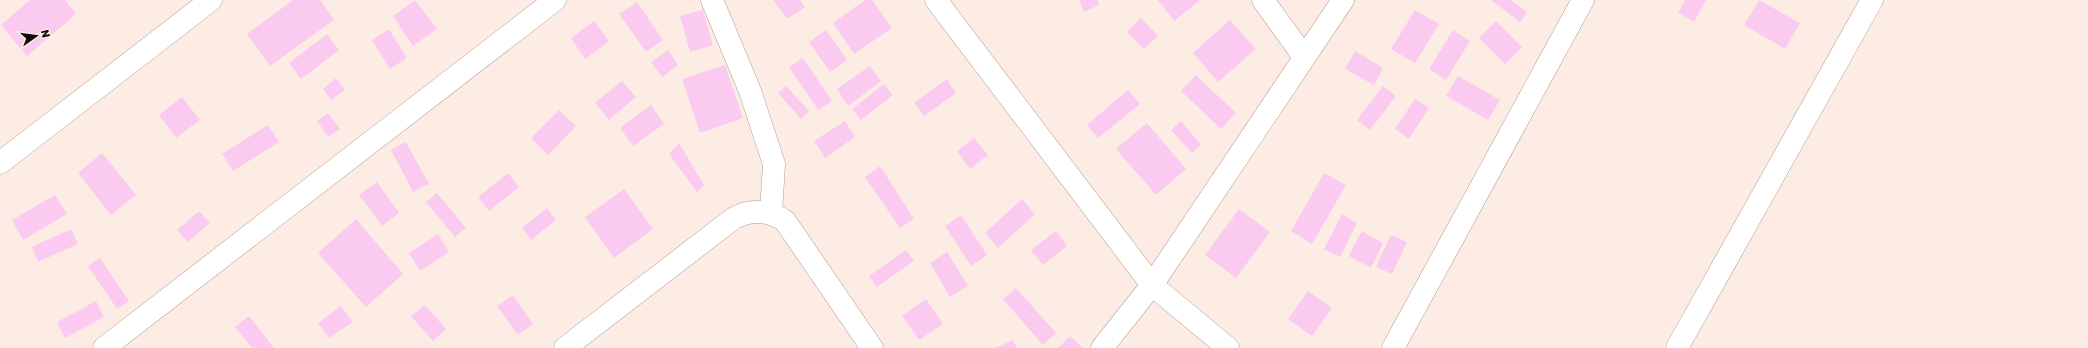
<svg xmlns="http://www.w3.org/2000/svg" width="2088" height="348" viewBox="0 0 2088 348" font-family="Rubik,sans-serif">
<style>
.building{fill:#fbcaf1}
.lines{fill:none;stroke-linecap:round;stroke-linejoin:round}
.minor-casing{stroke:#b19d93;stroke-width:23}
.minor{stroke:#fff;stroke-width:22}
</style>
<rect width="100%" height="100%" fill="#fdece3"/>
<path class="building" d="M30,0H65L76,14L27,56L1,25Z
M293,0H320L334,20L270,66L247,34Z
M415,0L437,29L413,46L393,16Z
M773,0H800L805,7L787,19Z
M865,0H872L892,28L854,54L833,23Z
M1079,0H1097L1099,5L1084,12Z
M1158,0H1200L1174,21Z
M1491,0H1510L1527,12L1520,22Z
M1685,0H1706L1694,22L1678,13Z
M1759,0L1800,23L1785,49L1744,25Z
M637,2L663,40L646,52L619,14Z
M703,10L713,45L690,52L680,16Z
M1415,10L1439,24L1415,63L1391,49Z
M1141,18L1158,36L1144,49L1127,32Z
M1230,20L1256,49L1218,82L1193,53Z
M594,21L609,41L585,59L571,38Z
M1496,21L1522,47L1505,64L1479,38Z
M389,29L407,58L390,69L372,40Z
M826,30L847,60L830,72L809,42Z
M1453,30L1470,41L1446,80L1429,69Z
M327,34L339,50L301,79L289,63Z
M668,50L678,65L662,77L651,62Z
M1355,51L1383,68L1374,85L1345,69Z
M803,58L832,101L818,110L789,67Z
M725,65L743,118L700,133L682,79Z
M870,66L881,81L848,106L837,89Z
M1196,75L1236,113L1221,129L1181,91Z
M1458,76L1500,100L1488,120L1446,96Z
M336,78L345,90L331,100L323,89Z
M947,79L956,93L924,116L914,103Z
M622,81L636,97L609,120L595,103Z
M884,84L893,95L861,120L852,109Z
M786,86L809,111L801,119L778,93Z
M1383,86L1396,96L1370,130L1357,120Z
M1128,90L1140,104L1098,138L1087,125Z
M182,97L200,120L176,138L159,115Z
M1415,99L1429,108L1409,139L1395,129Z
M651,105L664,124L633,146L620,128Z
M559,110L576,126L548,155L531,138Z
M328,113L340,129L328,137L317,121Z
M845,121L855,137L825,158L814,141Z
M1181,121L1201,145L1192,153L1171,130Z
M1147,123L1186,169L1156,195L1116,149Z
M268,125L279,142L233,171L222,154Z
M974,138L988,155L970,169L957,151Z
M406,142L429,184L413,192L391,150Z
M679,143L704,185L697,192L669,154Z
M102,153L136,195L111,215L78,173Z
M880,166L914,219L900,228L865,177Z
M508,173L519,187L489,211L478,197Z
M1324,173L1346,185L1312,244L1291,231Z
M377,182L399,213L382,226L359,195Z
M624,189L653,229L614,258L585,217Z
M437,193L466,228L455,237L426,202Z
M55,195L67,214L23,240L12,220Z
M1022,199L1035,214L998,248L985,233Z
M547,208L556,220L531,240L522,228Z
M1239,209L1270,232L1236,278L1205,255Z
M199,211L210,223L188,242L177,230Z
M1342,214L1357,223L1340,257L1324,249Z
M961,215L987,255L971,266L945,226Z
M356,219L403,274L366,307L318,253Z
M71,229L78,244L38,262L32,247Z
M1056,231L1067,246L1043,265L1031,250Z
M1362,231L1383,243L1371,268L1349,256Z
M438,234L449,252L420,271L409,253Z
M1391,235L1407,242L1392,274L1376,267Z
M906,250L914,261L877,287L869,276Z
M947,252L968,286L950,297L930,263Z
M100,258L129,301L117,309L88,266Z
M1016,288L1056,333L1043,345L1003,299Z
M1308,291L1332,308L1312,336L1288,319Z
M513,295L533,324L518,335L497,306Z
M926,299L943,324L919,340L902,316Z
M96,301L104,317L65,338L57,322Z
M425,305L446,329L433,341L411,316Z
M341,306L353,322L329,338L318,323Z
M249,316L274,348H252L235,327Z
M1070,336L1083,348H1058Z
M1013,340L1017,348H995Z"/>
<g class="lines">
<defs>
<path id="minor" d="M712,0L750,91L774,164L771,213
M936,0L1152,285L1228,348
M1263,0L1304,57
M0,163L211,0
M104,348L555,0
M565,348L734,218C752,209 769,210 785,221L872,348
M1102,348L1152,285L1343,0
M1393,348L1583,0
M1677,348L1872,0"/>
</defs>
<use href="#minor" class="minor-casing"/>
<use href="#minor" class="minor"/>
</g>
<g transform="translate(36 36) rotate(76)" stroke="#fdece3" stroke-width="3" paint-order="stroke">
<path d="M0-3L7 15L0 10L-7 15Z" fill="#110a07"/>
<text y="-6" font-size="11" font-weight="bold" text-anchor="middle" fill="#110a07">N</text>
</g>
</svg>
